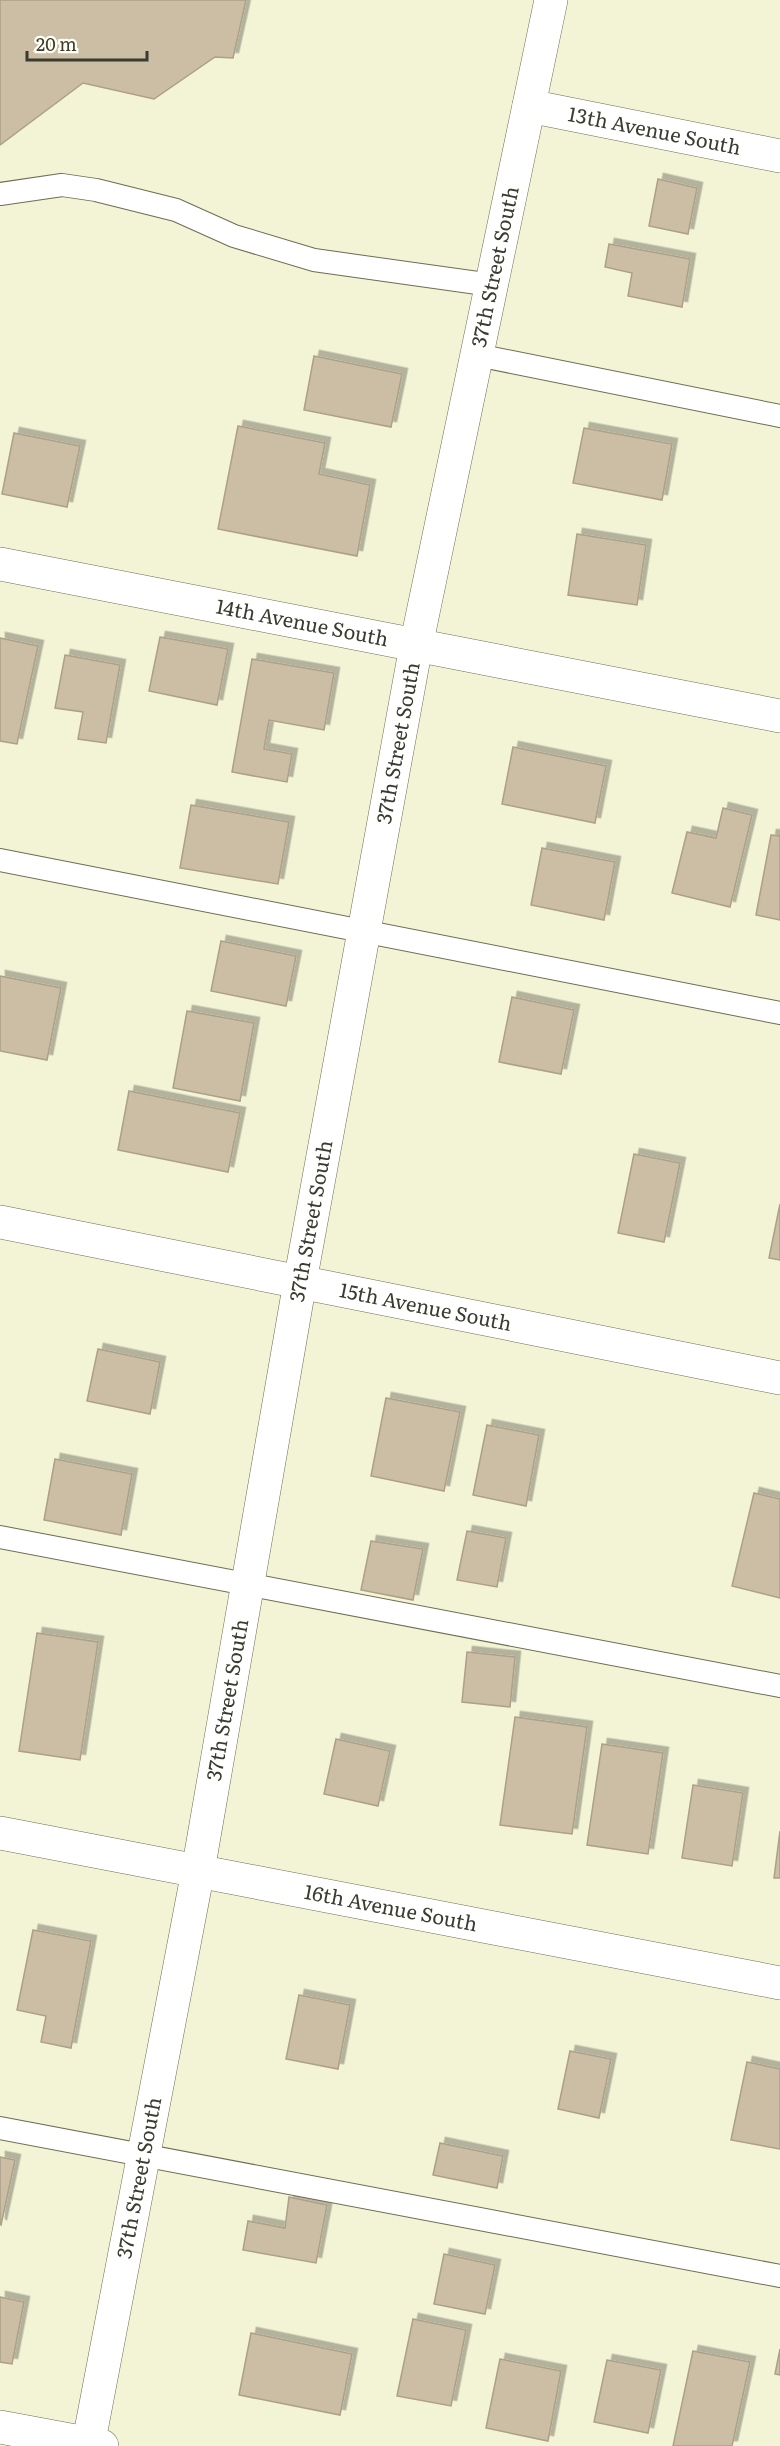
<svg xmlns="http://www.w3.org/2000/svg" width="780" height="2446" viewBox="0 0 780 2446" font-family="Literata,serif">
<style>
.building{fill:#cbbea5;stroke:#ada088;stroke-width:1.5;filter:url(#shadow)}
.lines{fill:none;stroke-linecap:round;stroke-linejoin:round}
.service-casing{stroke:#6e6d54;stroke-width:24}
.minor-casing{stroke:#6e6d54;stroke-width:34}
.tertiary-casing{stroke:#6e6d54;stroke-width:34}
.service{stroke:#fff;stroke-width:22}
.minor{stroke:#fff;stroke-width:33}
.tertiary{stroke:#fff;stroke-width:33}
.labels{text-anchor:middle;stroke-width:5;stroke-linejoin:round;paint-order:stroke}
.street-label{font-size:20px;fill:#3b3b30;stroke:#fffff3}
</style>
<defs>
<filter id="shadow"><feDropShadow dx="5.5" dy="-5.5" stdDeviation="0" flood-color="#0004"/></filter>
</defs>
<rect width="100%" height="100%" fill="#f3f3d6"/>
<path class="building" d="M0,0H246L233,58L215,57L154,99L83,83L0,145Z
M658,179L697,188L688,234L649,226Z
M609,244L690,259L682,307L628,296L632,273L605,267Z
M314,356L402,374L391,427L304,410Z
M238,426L325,443L319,474L370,485L357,556L218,529Z
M584,428L672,444L662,500L573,483Z
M14,433L80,446L67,507L2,494Z
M577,534L646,545L637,605L568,595Z
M160,637L228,649L217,705L149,691Z
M0,638L38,646L17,744L0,741Z
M65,655L120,665L106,743L78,739L83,712L55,708Z
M252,659L334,673L324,730L269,720L264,749L292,754L287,782L232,772Z
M513,747L606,766L595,823L502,804Z
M191,805L289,822L278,884L180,868Z
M723,808L752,815L730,907L672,893L687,832L716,838Z
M771,835L780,836V920L756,915Z
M542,848L615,862L604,920L531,905Z
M221,941L296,956L286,1006L211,991Z
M0,976L61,988L47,1060L0,1051Z
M512,997L574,1010L561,1074L499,1062Z
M187,1011L254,1023L240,1101L173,1088Z
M129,1091L240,1113L228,1172L118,1150Z
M634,1154L680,1163L664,1242L618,1233Z
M780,1204V1260L769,1258Z
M98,1349L160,1362L150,1414L87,1401Z
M386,1398L460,1412L444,1491L371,1476Z
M487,1425L539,1435L526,1506L473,1495Z
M55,1459L132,1474L121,1535L44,1520Z
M754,1493L780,1499V1598L732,1586Z
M467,1531L506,1538L497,1587L457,1580Z
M371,1541L423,1549L413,1600L361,1590Z
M37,1633L98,1642L80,1760L19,1751Z
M467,1652L515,1657L510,1707L462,1702Z
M515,1717L587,1727L572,1834L500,1825Z
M336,1739L390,1751L378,1806L324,1794Z
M602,1744L663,1753L648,1854L587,1845Z
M693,1785L743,1793L732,1866L682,1858Z
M780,1831V1878H774Z
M33,1930L91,1941L71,2048L41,2042L46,2016L17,2010Z
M299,1995L350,2005L338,2069L286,2059Z
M570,2051L611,2059L599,2118L558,2109Z
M747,2062L780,2069V2149L731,2140Z
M440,2143L503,2156L497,2188L433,2175Z
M0,2157L15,2160L1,2225L0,2224Z
M289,2197L327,2205L316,2263L243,2250L248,2221L285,2228Z
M444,2254L495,2265L485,2314L434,2304Z
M0,2297L24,2302L12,2364L0,2362Z
M413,2319L466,2330L451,2406L397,2396Z
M251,2333L352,2354L340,2415L239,2395Z
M780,2349V2375L775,2374Z
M693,2351L750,2362L732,2446H673Z
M500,2359L561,2371L548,2441L486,2428Z
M607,2360L661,2370L648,2433L594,2422Z"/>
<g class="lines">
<defs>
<path id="service" d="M0,194L62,185L96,190L176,210L234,236L314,260L492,285
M477,355L780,416
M0,860L780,1013
M0,1537L780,1686
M0,2128L780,2276"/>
<g id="minor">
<path id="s1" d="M529,106L780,156"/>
<path id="s2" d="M0,564L780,716"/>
<path id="s3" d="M0,1833L780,1983"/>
<path d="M0,2427L102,2446"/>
</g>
<g id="tertiary">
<path id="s4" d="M0,1222L780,1378"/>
<path id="s5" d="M88,2446L198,1871L300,1282L416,646L551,0"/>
</g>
</defs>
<use href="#service" class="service-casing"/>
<use href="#minor" class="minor-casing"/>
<use href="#tertiary" class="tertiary-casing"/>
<use href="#service" class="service"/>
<use href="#minor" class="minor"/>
<use href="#tertiary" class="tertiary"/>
</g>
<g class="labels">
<g class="street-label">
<text dy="7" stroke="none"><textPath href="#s1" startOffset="128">13th Avenue South</textPath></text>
<text dy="7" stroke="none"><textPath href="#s5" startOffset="2217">37th Street South</textPath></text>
<text dy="7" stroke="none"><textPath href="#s2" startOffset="308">14th Avenue South</textPath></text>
<text dy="7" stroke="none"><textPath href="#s5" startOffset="1731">37th Street South</textPath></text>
<text dy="7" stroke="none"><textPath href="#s5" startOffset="1245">37th Street South</textPath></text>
<text dy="7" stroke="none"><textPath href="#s4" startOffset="434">15th Avenue South</textPath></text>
<text dy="7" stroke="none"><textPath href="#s5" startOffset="759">37th Street South</textPath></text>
<text dy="7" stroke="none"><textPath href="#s3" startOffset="398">16th Avenue South</textPath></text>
<text dy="7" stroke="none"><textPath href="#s5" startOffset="273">37th Street South</textPath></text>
</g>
</g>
<path d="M27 51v9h120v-9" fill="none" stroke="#3b3b30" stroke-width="3"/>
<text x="36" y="51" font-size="18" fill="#3b3b30" stroke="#fffff3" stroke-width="4.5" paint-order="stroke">20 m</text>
</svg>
